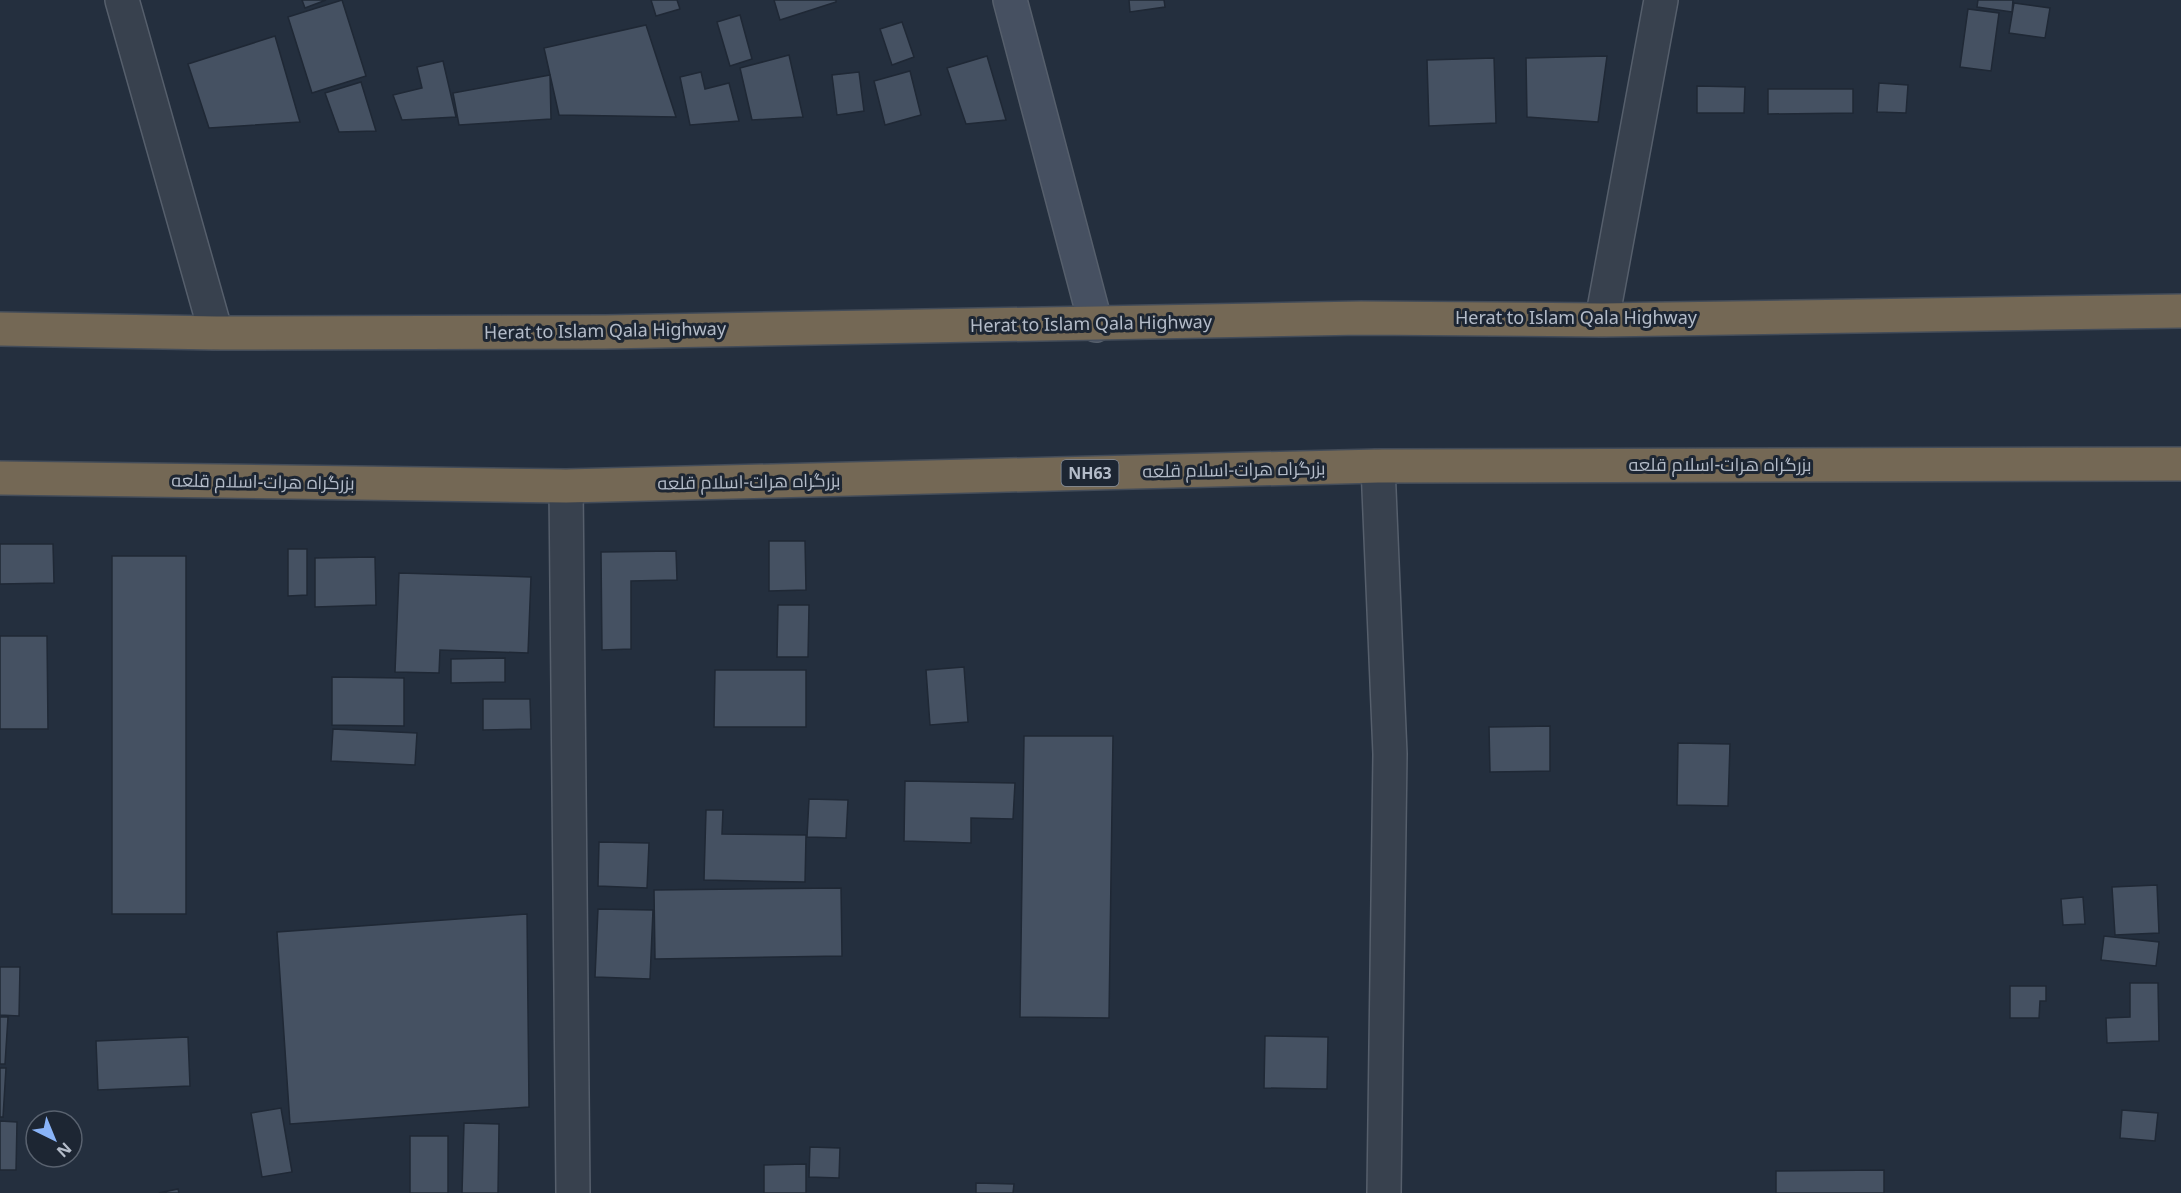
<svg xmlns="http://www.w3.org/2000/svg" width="2181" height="1193" viewBox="0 0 2181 1193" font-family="'Noto Sans',Cairo,sans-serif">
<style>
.building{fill:#455162;stroke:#1f2835;stroke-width:1.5}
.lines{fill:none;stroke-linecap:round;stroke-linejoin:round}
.street-casing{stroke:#565f6c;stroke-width:36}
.secondary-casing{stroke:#565f6c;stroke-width:36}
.highway-casing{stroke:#434c59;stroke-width:36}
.street{stroke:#38414e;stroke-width:33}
.secondary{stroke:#465061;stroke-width:33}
.highway{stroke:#746855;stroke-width:33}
.labels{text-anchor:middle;stroke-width:6;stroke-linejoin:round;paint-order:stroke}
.shield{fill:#1d2633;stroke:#878f9c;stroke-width:1.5}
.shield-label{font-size:16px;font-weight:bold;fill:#b4bcc9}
.street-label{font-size:18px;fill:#b4bcc9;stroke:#1d2633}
</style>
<rect width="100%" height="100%" fill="#242f3e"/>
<path class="building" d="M302,0H326L305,8Z
M342,0L366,76L312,93L288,17Z
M651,0H677L680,9L656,16Z
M774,0H836V2L780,20Z
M1129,0H1164L1165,7L1130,12Z
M1978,0H2013L2012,12L1977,7Z
M2014,3L2050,8L2045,38L2009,33Z
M1968,9L1999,13L1991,71L1960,67Z
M740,15L752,59L730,66L717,22Z
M902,22L914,57L892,65L880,29Z
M646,25L676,117L559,115L544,48Z
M275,36L300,122L209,128L188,64Z
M789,55L803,117L752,120L740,68Z
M987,56L1006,120L966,124L947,68Z
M1607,56L1598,122L1527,117L1526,58Z
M1494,58L1496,123L1429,126L1427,60Z
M443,61L456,117L402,120L393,95L422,88L417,67Z
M910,71L921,115L885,125L874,81Z
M701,72L705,89L729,83L739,121L690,125L680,77Z
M859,72L864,111L837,115L832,75Z
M550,75L551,119L459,125L453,93Z
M361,82L376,131L339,132L325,93Z
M1879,83L1908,85L1906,113L1877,112Z
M1697,86L1745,87L1744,113H1697Z
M1768,89H1853V113L1768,114Z
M769,541H805L806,590L769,591Z
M0,544H53L54,583L0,584Z
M288,549H307V595L288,596Z
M676,551L677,580L631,581V649L602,650L601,552Z
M112,556H186V914H112Z
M375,557L376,605L315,607V558Z
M399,573L531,577L528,653L440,650L439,673L395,672Z
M778,605H809L808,657H777Z
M0,636H47L48,729H0Z
M505,658V682L451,683V659Z
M964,667L968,722L930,725L926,670Z
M715,670H806V727H714Z
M332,677L404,678V726L332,725Z
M483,699H530L531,729L483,730Z
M1550,726V771L1490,772L1489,727Z
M333,729L417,733L415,765L331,761Z
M1024,736H1113L1109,1018L1020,1017Z
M1678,743L1730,744L1728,806L1677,805Z
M905,781L1015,783L1013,819L971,818V843L904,841Z
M809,799L848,800L846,838L807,837Z
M706,810H723L722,834L806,835L805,882L704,880Z
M599,842L649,843L647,888L598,886Z
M2157,885L2159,933L2115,935L2112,887Z
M841,888L842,956L655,959L654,890Z
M2083,897L2085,924L2063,925L2061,899Z
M598,909L653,910L650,979L595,977Z
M527,914L529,1107L290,1124L277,932Z
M2104,936L2159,942L2156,966L2101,960Z
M0,967H20L19,1016L0,1015Z
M2130,983H2158L2159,1041L2107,1043L2106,1018L2130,1017Z
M2010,986H2046V1001H2040L2039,1018H2010Z
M0,1017H8L5,1064H0Z
M1265,1036L1328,1037L1327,1089L1264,1088Z
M188,1037L190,1086L98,1090L96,1041Z
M0,1068H6L3,1117H0Z
M281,1108L292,1172L262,1177L251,1113Z
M2122,1110L2158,1113L2155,1141L2120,1138Z
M0,1121L17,1122L16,1170H0Z
M464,1123L499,1124L498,1193H462Z
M410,1136H448V1193H410Z
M810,1147L840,1148L839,1178L809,1177Z
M806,1164V1193H764V1165Z
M1884,1170V1193H1776V1171Z
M976,1183L1014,1184L1013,1193H976Z
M178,1189L179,1193H159Z"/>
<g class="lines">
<defs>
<path id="street" d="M122,0L216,333
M1602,320L1661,0
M1378,466L1390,754L1384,1193
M566,486L573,1193"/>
<path id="secondary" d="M1010,0L1096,325"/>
<path id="highway" d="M0,329L216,333L605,332L1361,318L1602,320L2181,311
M0,478L566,486L1378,466L2181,464"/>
</defs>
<use href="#street" class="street-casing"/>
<use href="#secondary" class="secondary-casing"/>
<use href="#highway" class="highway-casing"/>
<use href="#street" class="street"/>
<use href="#secondary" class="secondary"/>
<use href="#highway" class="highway"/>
</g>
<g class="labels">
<rect class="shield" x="1061.5" y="460" width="57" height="26" rx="4.5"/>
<g class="shield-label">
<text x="1090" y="479">NH63</text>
</g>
<g class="street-label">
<text x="1576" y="324">Herat to Islam Qala Highway</text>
<text transform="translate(1091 324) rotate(-1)" y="6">Herat to Islam Qala Highway</text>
<text transform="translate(605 331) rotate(-1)" y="6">Herat to Islam Qala Highway</text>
<text x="1720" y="471">بزرگراه هرات-اسلام قلعه</text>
<text transform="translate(1234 470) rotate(-1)" y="6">بزرگراه هرات-اسلام قلعه</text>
<text transform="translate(263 482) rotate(1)" y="6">بزرگراه هرات-اسلام قلعه</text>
<text transform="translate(749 482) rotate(-1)" y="6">بزرگراه هرات-اسلام قلعه</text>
</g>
</g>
<g transform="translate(54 1139) rotate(137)"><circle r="28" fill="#1d2633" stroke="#59626f" stroke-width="1.5"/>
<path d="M0-4.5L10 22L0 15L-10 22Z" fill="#8ab4f8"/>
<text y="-9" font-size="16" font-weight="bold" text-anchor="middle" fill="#b4bcc9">N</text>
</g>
</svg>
